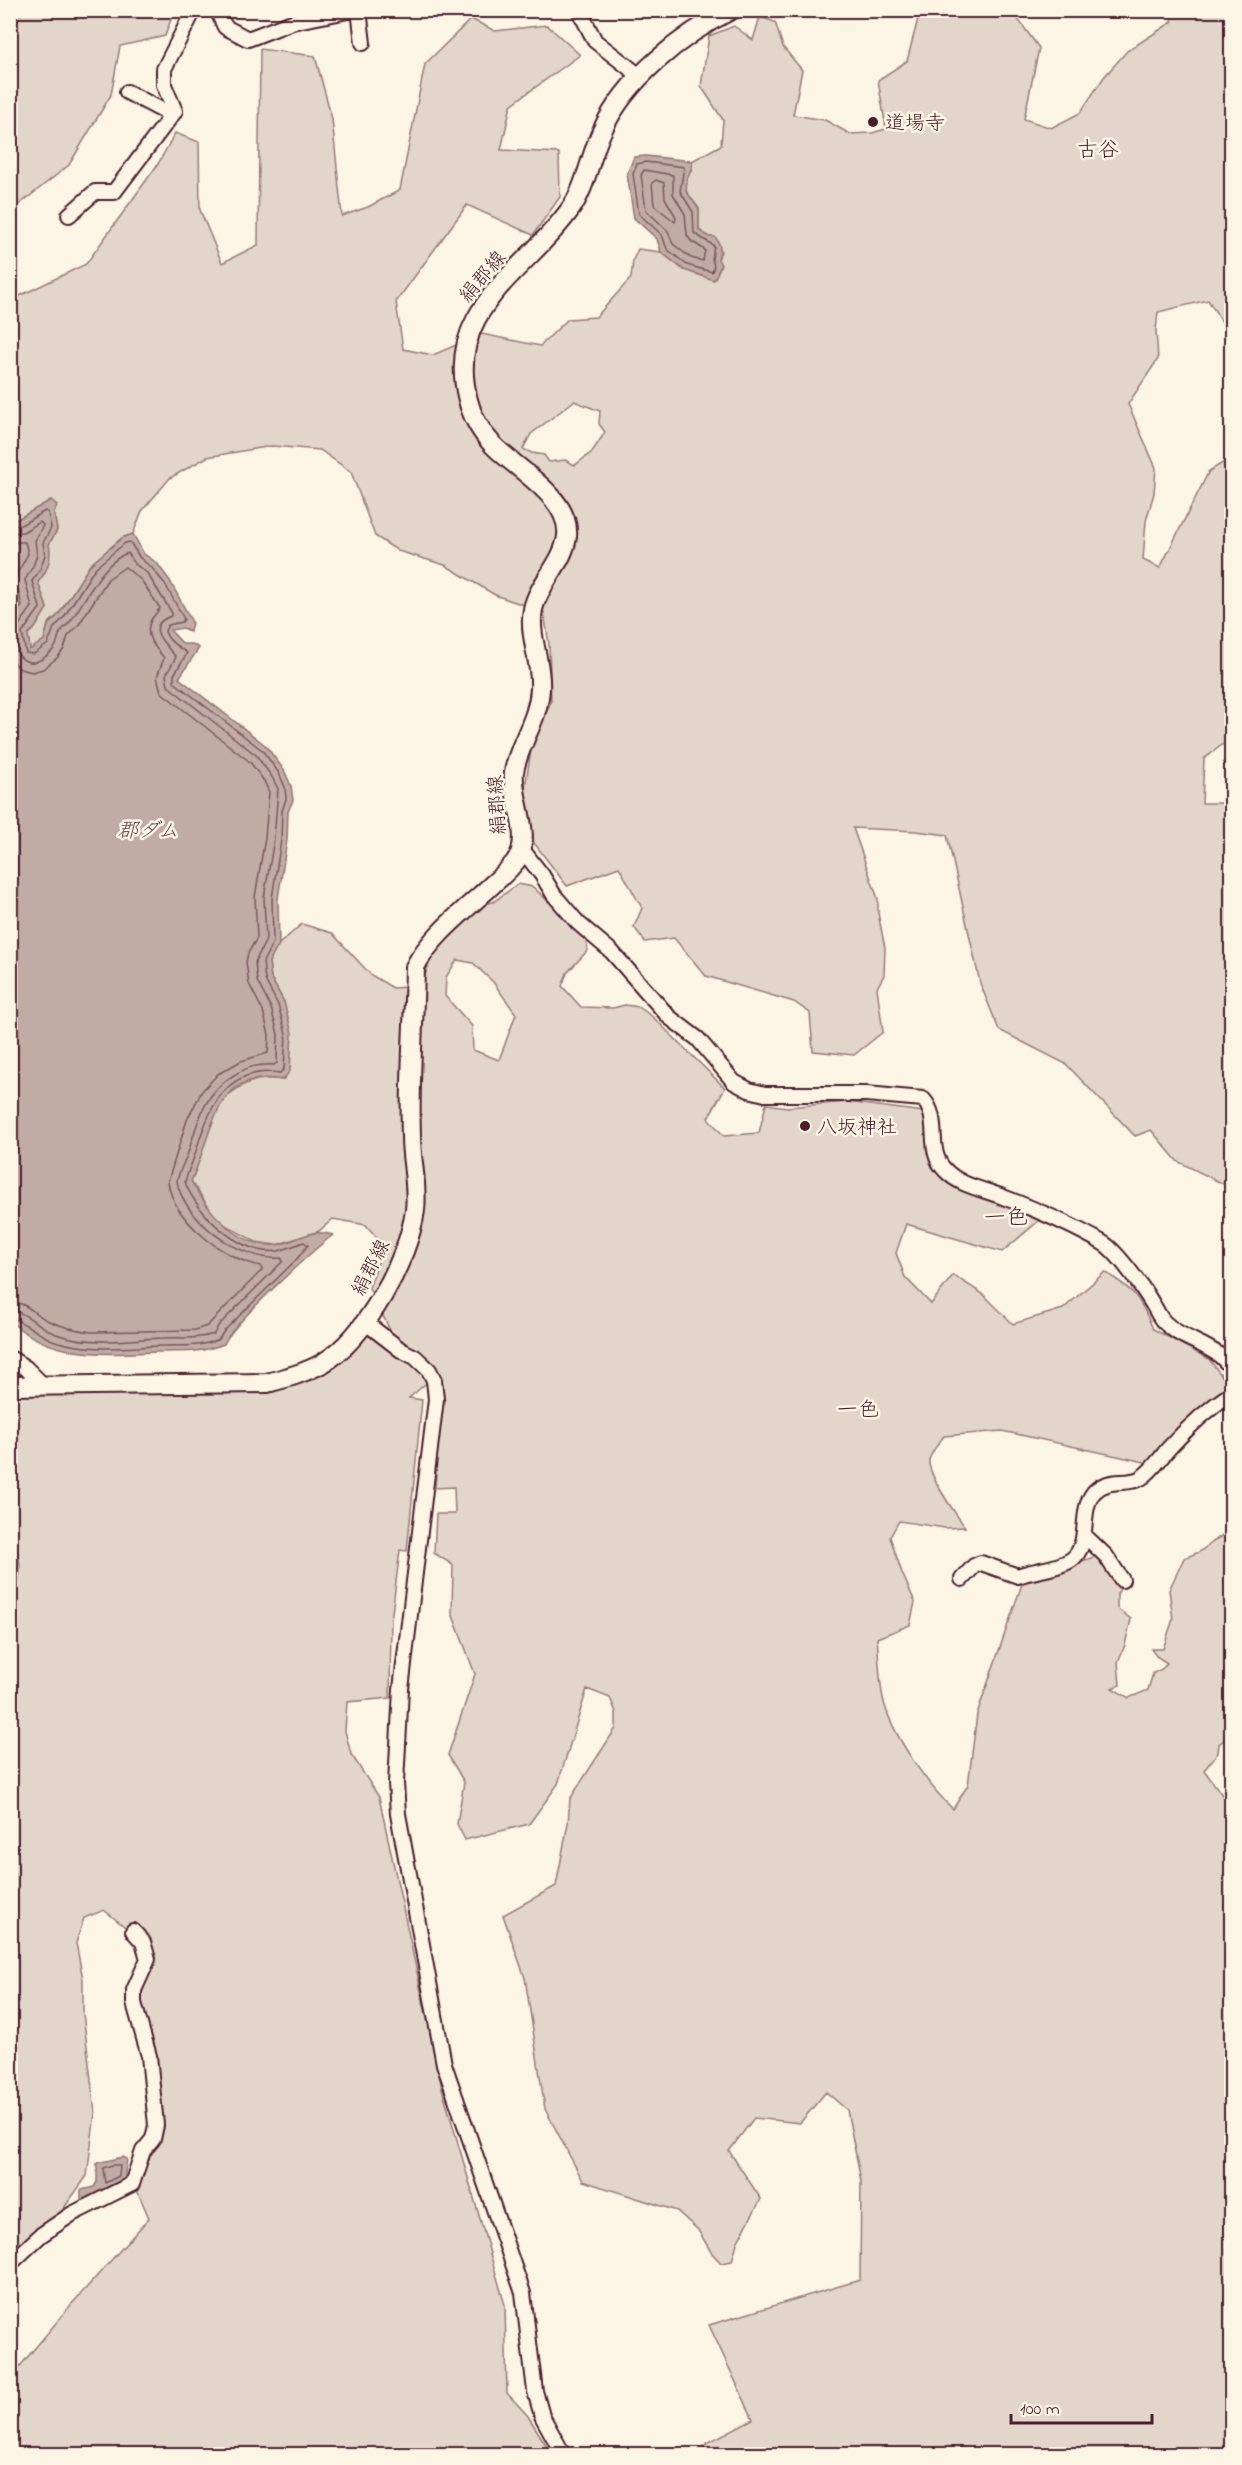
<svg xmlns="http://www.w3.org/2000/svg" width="1242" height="2465" viewBox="0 0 1242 2465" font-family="'Indie Flower','Klee One',sans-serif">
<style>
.green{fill:#e2d5ca;stroke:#967a7a;stroke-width:1.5;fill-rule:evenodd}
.water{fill:#c0aca5;stroke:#917474;stroke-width:1.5}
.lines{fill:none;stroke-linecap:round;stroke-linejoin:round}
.shore{stroke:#79575c;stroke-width:1.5}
.minor-casing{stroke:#4a1f2b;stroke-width:18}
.major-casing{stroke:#4a1f2b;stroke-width:22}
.minor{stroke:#fcf5e5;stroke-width:14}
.major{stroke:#fcf5e5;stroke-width:18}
.poi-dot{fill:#4a1f2b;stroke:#fcf5e5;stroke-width:2}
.labels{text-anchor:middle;stroke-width:5;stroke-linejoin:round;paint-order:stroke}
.poi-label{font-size:20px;fill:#4a1f2b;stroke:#fcf5e5;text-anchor:start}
.street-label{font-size:20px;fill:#4a1f2b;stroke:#fcf5e5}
.neighbourhood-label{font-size:21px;fill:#4a1f2b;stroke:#fcf5e5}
.water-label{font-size:21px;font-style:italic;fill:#6d4950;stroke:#fcf5e5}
.quarter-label{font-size:22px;fill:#4a1f2b;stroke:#fcf5e5}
</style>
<rect width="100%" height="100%" fill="#fcf5e5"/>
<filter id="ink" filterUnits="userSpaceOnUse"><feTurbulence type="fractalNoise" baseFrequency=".0167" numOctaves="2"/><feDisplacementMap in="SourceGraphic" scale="12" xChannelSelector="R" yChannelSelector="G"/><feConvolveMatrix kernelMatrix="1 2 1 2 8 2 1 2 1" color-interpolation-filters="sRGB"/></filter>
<g filter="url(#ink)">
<path class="green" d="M31,11H174L165,36L120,46L111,95L69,165L11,211V17Z
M920,11H1012L1039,48L1024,119L1051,128L1080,113L1104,77L1127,51L1172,22L1174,11H1231V336L1208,300L1158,312L1156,330L1158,359L1128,404L1156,468L1154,493L1146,521L1143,560L1160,568L1209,471L1231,458V738L1204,759L1202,803H1231V1188L1177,1161L1151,1130L1135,1136L1066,1064L999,1030L980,983L947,835L916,831L853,828L878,899V913L885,948L884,975L877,988L883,1032L854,1055L813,1051L810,1013L794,1002L706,976L674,938L645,942L634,927L642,908L619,867L567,886L534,843L523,801L531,750L551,701L549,645L544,612L495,595L445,565L398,551L375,536L351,472L320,450L272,446L207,457L170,478L142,511L133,534L122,538L90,565L59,614L48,624L44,640L30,650L28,634L35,628L47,608L38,582L45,573L49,544L57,530L51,500L18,519L11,520V300L86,264L158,164L175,133L199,142L200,210L222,263L258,245L260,49L315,56L332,119L342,216L368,207L400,190L425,64L471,19L495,31L547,25L580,55L511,105L501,150L559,153L560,197L533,235L467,205L396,302L403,349L433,355L482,334L540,346L568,319L596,317L631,278L633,260L638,249L661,252L684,270L718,259L721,251L709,237L699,230V209L686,191L687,179L692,168V161L721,145L723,120L701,86L709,36L734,26L753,40L760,17L775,22L783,47L802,70L793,115L825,120L850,134L872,133L886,129L878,80L907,61ZM574,401L600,411L599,424L605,432L592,452L575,465L565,460L549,462L544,455L532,453L523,449L531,434Z
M518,884L533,887L585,936L588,950L567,973L562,986L581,1007L613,1008L625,1005L639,1007L654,1018L725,1088L708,1118L724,1136L759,1133L766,1104L787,1107L847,1102L924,1112L932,1167L959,1188L1041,1219L1002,1252L906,1224L896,1253L905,1277L931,1304L953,1275L983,1294L1013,1324L1063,1309L1105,1272C1135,1291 1139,1296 1153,1329L1209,1359L1231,1388C1215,1409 1190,1444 1167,1457C1162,1460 1155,1461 1149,1463L1002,1431L944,1436C939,1443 931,1452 929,1460C927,1475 956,1514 965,1527L945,1528L899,1521L890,1537L902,1573L915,1602L910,1625L877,1638C879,1658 879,1679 883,1698C890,1732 928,1786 953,1809L968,1785L977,1714L1023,1581L1100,1555L1123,1584L1117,1594V1608L1131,1619L1125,1645L1118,1662L1120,1685L1112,1688L1129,1698L1148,1690L1153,1673L1162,1669L1167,1663L1156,1656L1151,1649H1163L1173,1619L1169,1590L1184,1558L1199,1552L1231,1529V1735L1219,1744L1218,1753L1204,1770L1225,1799L1232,1798L1231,2454H699L707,2443L753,2419L709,2325L860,2280L861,2181L847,2110L826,2092L800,2123L754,2118L729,2151L761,2199L737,2243L732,2261L721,2263L711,2252L698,2230L677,2211L583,2181L545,2109L525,1978L503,1915L556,1886L568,1823L570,1799L616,1728V1712L610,1698L587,1689L558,1784L529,1824L465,1840L457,1824L464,1782L448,1755L475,1674L452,1613L453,1565L434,1553L436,1514H455L454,1487L435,1488L440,1415L437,1381L393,1336L369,1288L384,1246L366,1225L333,1219L319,1231L276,1245L256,1242L218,1221L191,1181C206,1150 206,1107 238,1088C254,1079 265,1077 283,1080L284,1002L271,978L269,962L279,944L302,924L332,933L371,975L393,988L421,986L432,956L478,906L493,902ZM457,960L473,963L493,982L516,1014L499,1060L473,1050L472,1026L445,996L446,977Z
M366,1330L416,1362L430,1380L409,1398L422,1400L407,1551L400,1550L391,1621L390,1698L347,1702L345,1731L351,1754L379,1797L442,2088L505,2305L507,2393L528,2416L551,2453L11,2454V2377L70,2306L149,2218L137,2190L143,2161L157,2141L142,2012V1986L154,1958L130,1931L104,1910L84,1918L76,1943L83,1979V2013L95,2113L87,2176L61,2212L11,2259L10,1602C20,1583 26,1559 11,1542V1412L17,1418L11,1408V1395L255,1390Z"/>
<path class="water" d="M646,156L692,161V167L687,179L686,191L699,209V230L709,237H715C721,245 721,249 718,259L721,265L714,280L684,270L661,252L657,239L634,218L627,174L634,157Z
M51,500L57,505L54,513L57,530L49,544C52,559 48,570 38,582L47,608L35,628L28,634L30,650L44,640L48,625L59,614L90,565L122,538L133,534L144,554L157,563L170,581L192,622L190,632L183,628L170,630L183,644H192L199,648L179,678L265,745L284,770L291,786L293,800L288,812L287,840L278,899L279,944L269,962L271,978L284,1002L292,1033L290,1071L283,1080C212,1067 213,1137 191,1181C207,1210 238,1248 275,1245C299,1243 305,1227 333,1235C313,1250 232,1324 224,1344C198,1354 183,1351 156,1352C103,1354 53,1359 11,1322V520L18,519Z
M123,2157L127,2159L124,2180L86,2201L81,2200V2190L94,2187L97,2182V2163Z"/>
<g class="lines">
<path class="shore" d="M646,162L684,167L680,191L693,212L694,233L714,246L712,259L714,266L712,272L687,265L667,249L662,235L639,214L633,174L637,164Z
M644,170L673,175V194L685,214L687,235L691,241L705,250L703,261L691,258L673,244L668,231L646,210L641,175Z
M656,180L664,183L665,198L676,217L675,222L654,205L652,183Z
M10,526L21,525L45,511L48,513L51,528L43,543L45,555L40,570L32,581L40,608L22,633L26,653L34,654L48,644L54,628L64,617L95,568L125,543L130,542L140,558L152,568L165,584L184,619L182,622L168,625L165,631C168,642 179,647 187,653L174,675V682L262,750L279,773L285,787L286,799L282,811L281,840L272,898L273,942L263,962L265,980L278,1005L286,1034L284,1069L280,1073C226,1066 209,1107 196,1151C193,1161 188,1171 185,1182C197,1214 240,1256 278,1251C286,1249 296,1245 304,1242L308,1245L296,1260L224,1331L219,1339C200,1348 181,1345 160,1346C125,1347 89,1352 55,1341C41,1337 21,1319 10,1318
M10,533L23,532L40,522L43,525L35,541L37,555L33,566L25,580L32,607L14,632C13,661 31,673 53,650C58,645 57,638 60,633C63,628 69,624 72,619C86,599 104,560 128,553L135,564L147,573L172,613L171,616C143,626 165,644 176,657L166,675L168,686L256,755L272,777L278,789L274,839L264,898L266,940L255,962L257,981L271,1008L278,1034L277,1063L274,1065C258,1064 247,1067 234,1075C205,1092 198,1120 189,1150C186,1160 179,1170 177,1181C183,1220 242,1262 281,1258L283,1261L218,1326L214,1334C196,1340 181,1337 163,1338C128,1339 89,1346 56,1334C41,1328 24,1311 10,1310
M10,542H25L28,554L18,572L16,582L22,606L10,620
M10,659L20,669L32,672L43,669L57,658L64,649L68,636L78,626L108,579L125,567L141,580L160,608C158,612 154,615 151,620C143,636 155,647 164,658L157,677L161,692L250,762L264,781L269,792L265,838L255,897L257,938L248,953L246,962L249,984L263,1011L269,1035L268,1053L241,1061L218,1074L202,1091L187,1120L168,1181C171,1219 225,1260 261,1266L262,1270L207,1326L195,1330L91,1332C76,1330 62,1327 49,1321C35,1315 26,1302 10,1301
M112,2165H120L119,2176L105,2183L103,2168Z"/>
<defs>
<path id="minor" d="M217,10L225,27L248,39L292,22L353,10
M359,10L363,43
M579,10L595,41L641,77
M127,92L171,115
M69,215L95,192H114L175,111L164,85V69L194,10
M521,848L542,875L554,895L578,923L612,952L669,1017L698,1039L734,1082L749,1090L765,1094H866L923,1099C942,1120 925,1150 945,1170C960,1186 983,1189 1003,1197C1037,1210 1072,1225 1103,1243C1117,1251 1143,1288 1152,1303C1156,1309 1159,1317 1164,1322C1180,1338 1202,1342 1219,1355C1224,1359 1228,1364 1232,1368
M366,1323L401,1350L415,1357L429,1370L434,1380L436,1399L401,1689L396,1783L398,1814L444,2064L523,2293L535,2391L542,2416L563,2454
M10,1358L26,1368L44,1386
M1084,1535L1106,1556L1122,1580
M962,1579L974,1566L981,1563L1018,1576C1034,1570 1057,1569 1071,1560C1092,1545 1078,1511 1094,1492C1108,1477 1127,1486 1141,1478C1152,1471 1161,1457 1169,1448C1188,1427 1209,1408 1232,1393
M10,2264L41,2235L72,2214L132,2184L143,2151L153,2139L156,2125L149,2056L134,2003V1990L148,1959L143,1942L133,1931"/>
<path id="major" d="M10,1386L267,1383C286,1378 305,1373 323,1363C366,1337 409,1259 415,1210C418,1185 411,1161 411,1137C409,1080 414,1023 415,967C430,936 469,907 494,883C502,876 512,867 518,858C532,833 511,798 514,772C518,744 538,722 540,689C542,662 528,636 533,609C539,582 564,563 567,536C571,498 516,469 493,445C481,432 472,417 468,400C444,309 524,273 569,211C586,189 590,156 602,131C625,80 681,35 731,10"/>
</defs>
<use href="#minor" class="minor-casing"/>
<use href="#major" class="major-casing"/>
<use href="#minor" class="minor"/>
<use href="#major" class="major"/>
</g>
</g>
<g class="poi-dot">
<circle cx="873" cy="122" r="6"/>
<circle cx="805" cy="1126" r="6"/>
</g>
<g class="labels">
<g class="poi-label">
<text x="885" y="129">道場寺</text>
<text x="817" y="1133">八坂神社</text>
</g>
<g class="street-label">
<text transform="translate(482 276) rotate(-50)" y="7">絹郡線</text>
<text transform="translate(496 805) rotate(-94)" y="7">絹郡線</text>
<text transform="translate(370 1267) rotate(-63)" y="7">絹郡線</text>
</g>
<g class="neighbourhood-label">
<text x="1098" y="156">古谷</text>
<text x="858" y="1416">一色</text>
</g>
<g class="water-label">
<text x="148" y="837">郡ダム</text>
</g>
<g class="quarter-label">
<text x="1006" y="1224">一色</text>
</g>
</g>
<rect width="1242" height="2465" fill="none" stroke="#fcf5e5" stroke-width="36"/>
<rect x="18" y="18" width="1206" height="2429" fill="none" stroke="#4a1f2b" stroke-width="2" filter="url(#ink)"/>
<path d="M1011 2414v9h141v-9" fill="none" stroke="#4a1f2b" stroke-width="3"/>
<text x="1020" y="2414" font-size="18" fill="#4a1f2b" stroke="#fcf5e5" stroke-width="4.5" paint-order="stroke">100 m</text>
</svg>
